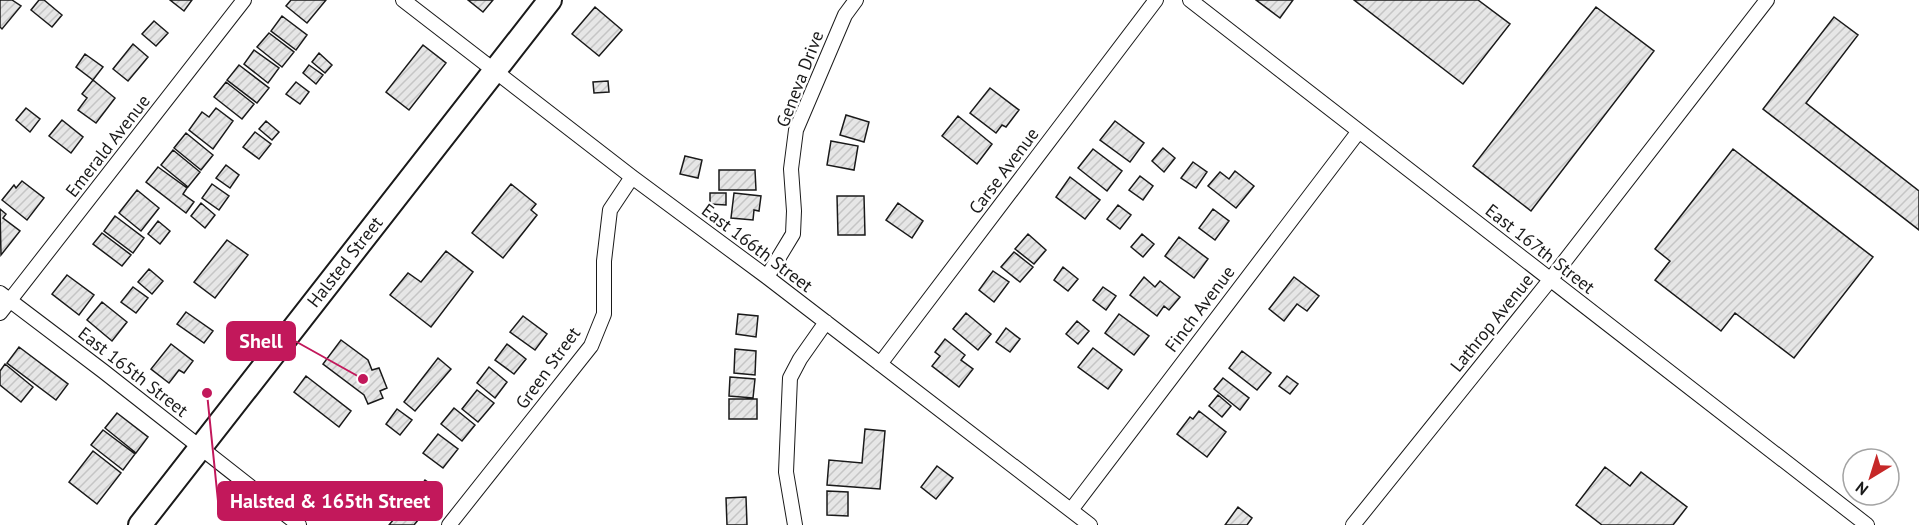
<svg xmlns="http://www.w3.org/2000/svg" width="1919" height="525" viewBox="0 0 1919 525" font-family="'PT Sans',sans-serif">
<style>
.building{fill:url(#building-hatch);stroke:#1a1a1a;stroke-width:1.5}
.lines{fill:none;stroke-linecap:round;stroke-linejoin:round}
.minor-casing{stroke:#1a1a1a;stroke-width:16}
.primary-casing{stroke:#1a1a1a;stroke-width:26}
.minor{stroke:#fff;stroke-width:14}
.primary{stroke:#fff;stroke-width:22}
.labels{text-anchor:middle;stroke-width:4.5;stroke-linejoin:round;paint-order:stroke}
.street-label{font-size:18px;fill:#1a1a1a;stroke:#fff}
.leader{fill:none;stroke:#c2185b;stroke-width:2}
.callout-dot{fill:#c2185b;stroke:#fff;stroke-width:2}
.callout{fill:#c2185b;stroke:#c2185b;stroke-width:2}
.callout-label{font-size:20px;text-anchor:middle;font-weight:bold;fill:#fff}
</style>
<defs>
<pattern id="building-hatch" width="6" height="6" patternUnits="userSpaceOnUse" patternTransform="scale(1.5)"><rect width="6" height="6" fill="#e6e6e6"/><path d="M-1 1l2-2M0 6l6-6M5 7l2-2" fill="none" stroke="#c5c5c5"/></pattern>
</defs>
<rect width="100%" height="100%" fill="#fff"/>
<path class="building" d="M0,0H12L21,6L2,29L0,27Z
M39,0H44L62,15L52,27L31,10Z
M170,0H192L184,11Z
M291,0H326L307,23L286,6Z
M468,0H493L483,12Z
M1256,0H1293L1280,18Z
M1354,0H1478L1510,24L1463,84Z
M595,7L622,30L599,56L572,34Z
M1596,7L1654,51L1531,211L1473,166Z
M282,16L307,35L296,50L271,31Z
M1834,17L1858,35L1806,103L1919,191V230L1763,109Z
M154,21L168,33L156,46L142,34Z
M269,33L294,52L282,67L257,47Z
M133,44L148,57L128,81L113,69Z
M423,45L446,63L409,110L386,92Z
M254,50L279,68L268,83L244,64Z
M319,53L332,65L325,73L312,62Z
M85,54L103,67L93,80L76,67Z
M239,65L269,88L257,103L227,80Z
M309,65L323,75L316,84L303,73Z
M93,80L115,98L96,123L78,110L87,98L82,94Z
M608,81L609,92L594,93L593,82Z
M226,82L254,104L242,119L214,97Z
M296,82L309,92L300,104L286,94Z
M990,88L1019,110L1006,127L1002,125L996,133L970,113Z
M26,108L40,119L30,132L16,120Z
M216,108L233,121L213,149L189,130L202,112L209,117Z
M846,115L869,122L864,142L840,135Z
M958,116L992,144L977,164L942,136Z
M62,120L83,137L71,153L49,136Z
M266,121L279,132L272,140L259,129Z
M1115,121L1144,143L1130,162L1100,140Z
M255,132L271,144L259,159L243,147Z
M186,133L213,155L201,170L174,148Z
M831,141L858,146L854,170L827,165Z
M1163,148L1175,158L1164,172L1152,161Z
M1093,149L1122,171L1107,191L1078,168Z
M1733,149L1873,257L1794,358L1735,313L1721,331L1655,280L1670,261L1655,249Z
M173,150L200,172L188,187L161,165Z
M685,156L702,160L698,178L680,174Z
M1193,162L1207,172L1196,188L1181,178Z
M226,165L239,175L230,188L216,178Z
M158,167L187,188L183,194L194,202L186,213L146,182Z
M719,170H755L756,190H719Z
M1235,171L1254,186L1236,208L1208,186L1220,172L1229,179Z
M1140,176L1153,186L1143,200L1129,190Z
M1070,177L1100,200L1085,219L1056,197Z
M22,181L44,198L27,220L2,200L14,185L16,188Z
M212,184L229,196L219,210L202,198Z
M511,184L536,204L531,210L537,215L503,258L472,233Z
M137,190L159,208L141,231L119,213Z
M710,193H726V205L710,204Z
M734,193L761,196L759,211L754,210L753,220L731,218Z
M837,196H864L865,235H838Z
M201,203L215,215L205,228L191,216Z
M898,203L923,221L912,238L886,220Z
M1118,205L1131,215L1120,229L1107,219Z
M0,209L6,214L3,218L20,231L1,255Z
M1213,209L1229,221L1215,240L1199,228Z
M115,216L144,238L133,253L104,231Z
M158,221L170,231L160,244L148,234Z
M102,233L131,255L122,266L93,244Z
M1028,234L1046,250L1034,264L1015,249Z
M1142,234L1154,244L1143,257L1131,247Z
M1179,237L1208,259L1194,278L1165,256Z
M227,240L248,255L215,298L194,282Z
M446,251L473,272L431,327L390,295L408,273L421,282Z
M1014,252L1033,267L1020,282L1001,267Z
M1063,267L1078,279L1068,291L1054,280Z
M149,269L163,281L152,294L138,282Z
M993,271L1009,282L994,302L979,290Z
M67,275L94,295L79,315L52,294Z
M1144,277L1155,287L1160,281L1180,297L1169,310L1164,306L1157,316L1130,295Z
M1294,277L1319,296L1307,311L1297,304L1284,321L1269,309Z
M133,287L148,298L136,313L121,302Z
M1103,287L1116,296L1106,310L1093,300Z
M102,302L127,322L112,341L87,320Z
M186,312L213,331L204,343L177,324Z
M966,313L991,334L978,350L953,329Z
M738,314L758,316L756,337L736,334Z
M1119,314L1149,336L1134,355L1105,333Z
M523,316L547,334L535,350L510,332Z
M1077,321L1089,331L1078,344L1066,334Z
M1006,328L1020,339L1010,352L996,342Z
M945,339L965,355L961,360L973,369L959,387L932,366L940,356L935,352Z
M341,340L368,360L372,370L379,368L387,388L380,391L383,398L368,404L364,395L323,364Z
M171,344L193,361L184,373L179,370L169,383L151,369Z
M507,344L526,359L514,374L495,360Z
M19,347L68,384L56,400L7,363Z
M1093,348L1122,370L1108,389L1078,367Z
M735,349L756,351L755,375L734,373Z
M1242,351L1271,373L1257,390L1229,368Z
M438,358L451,369L415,411L404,402Z
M5,364L33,387L21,402L0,385V371Z
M489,367L507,382L495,398L477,383Z
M306,376L351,411L339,427L294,392Z
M1287,376L1298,384L1290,394L1279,386Z
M730,377L755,379L753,398L729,396Z
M1223,378L1249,398L1240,410L1214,389Z
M477,390L494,403L478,422L462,409Z
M1218,395L1231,406L1222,417L1209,406Z
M729,399H757V419H729Z
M454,408L475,425L462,441L441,424Z
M397,409L412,420L400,435L386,424Z
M1199,411L1226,432L1207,457L1177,434L1190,417L1193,419Z
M117,413L148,437L136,453L105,428Z
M865,429L885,431L880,489L827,485L829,460L862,463Z
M103,430L135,454L123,470L91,445Z
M438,434L458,449L443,468L423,453Z
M93,451L121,473L97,504L69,482Z
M937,466L953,478L936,499L921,487Z
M1605,467L1630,486L1641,472L1687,507L1673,525H1602L1576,505Z
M425,480L440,490L430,504L416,493Z
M827,491L848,492V516L827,515Z
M746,497L747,525H727L726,498Z
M1238,507L1252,518L1247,525H1225Z
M403,508L418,520L414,525H389Z"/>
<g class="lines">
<defs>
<path id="minor" d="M403,0L632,177L767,277L1090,525
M1190,0L1867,525
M767,277L793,234L794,211L791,169L796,130L845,15L856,0
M0,293L103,371L299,525
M0,313L244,0
M880,364L1156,0
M1071,510L1359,131
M449,525L591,346L604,314V261L610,210L632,177
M795,525L786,472L790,378L800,359L826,322
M1353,525L1550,280L1767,0"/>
<path id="primary" d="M140,525L550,0"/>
</defs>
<use href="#minor" class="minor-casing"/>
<use href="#primary" class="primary-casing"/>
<use href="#minor" class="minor"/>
<use href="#primary" class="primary"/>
</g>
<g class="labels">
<g class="street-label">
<text transform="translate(800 79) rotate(-69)" y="6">Geneva Drive</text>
<text transform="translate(108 146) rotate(-52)" y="6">Emerald Avenue</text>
<text transform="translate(1004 171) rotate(-53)" y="6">Carse Avenue</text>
<text transform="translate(757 248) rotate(37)" y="6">East 166th Street</text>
<text transform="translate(1540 249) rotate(38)" y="6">East 167th Street</text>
<text transform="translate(345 262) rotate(-52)" y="6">Halsted Street</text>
<text transform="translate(1200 309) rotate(-53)" y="6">Finch Avenue</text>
<text transform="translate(1492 323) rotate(-51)" y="6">Lathrop Avenue</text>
<text transform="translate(548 368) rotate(-54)" y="6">Green Street</text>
<text transform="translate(133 372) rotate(38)" y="6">East 165th Street</text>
</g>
</g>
<path class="leader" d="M363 379L295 341M207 393L218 501"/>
<g class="callout-dot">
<circle cx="363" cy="379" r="6"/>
<circle cx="207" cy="393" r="6"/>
</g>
<g class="callout">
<rect x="227" y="322" width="68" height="38" rx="6"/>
<rect x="218" y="482" width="224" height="38" rx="6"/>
</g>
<g class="callout-label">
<text x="261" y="348">Shell</text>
<text x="330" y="508">Halsted &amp; 165th Street</text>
</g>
<g transform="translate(1871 477) rotate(218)"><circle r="28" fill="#ffffff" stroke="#a3a3a3" stroke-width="1.5"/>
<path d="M0-4.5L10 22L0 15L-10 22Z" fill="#c62828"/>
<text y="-9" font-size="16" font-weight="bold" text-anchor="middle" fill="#1a1a1a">N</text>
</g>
</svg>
